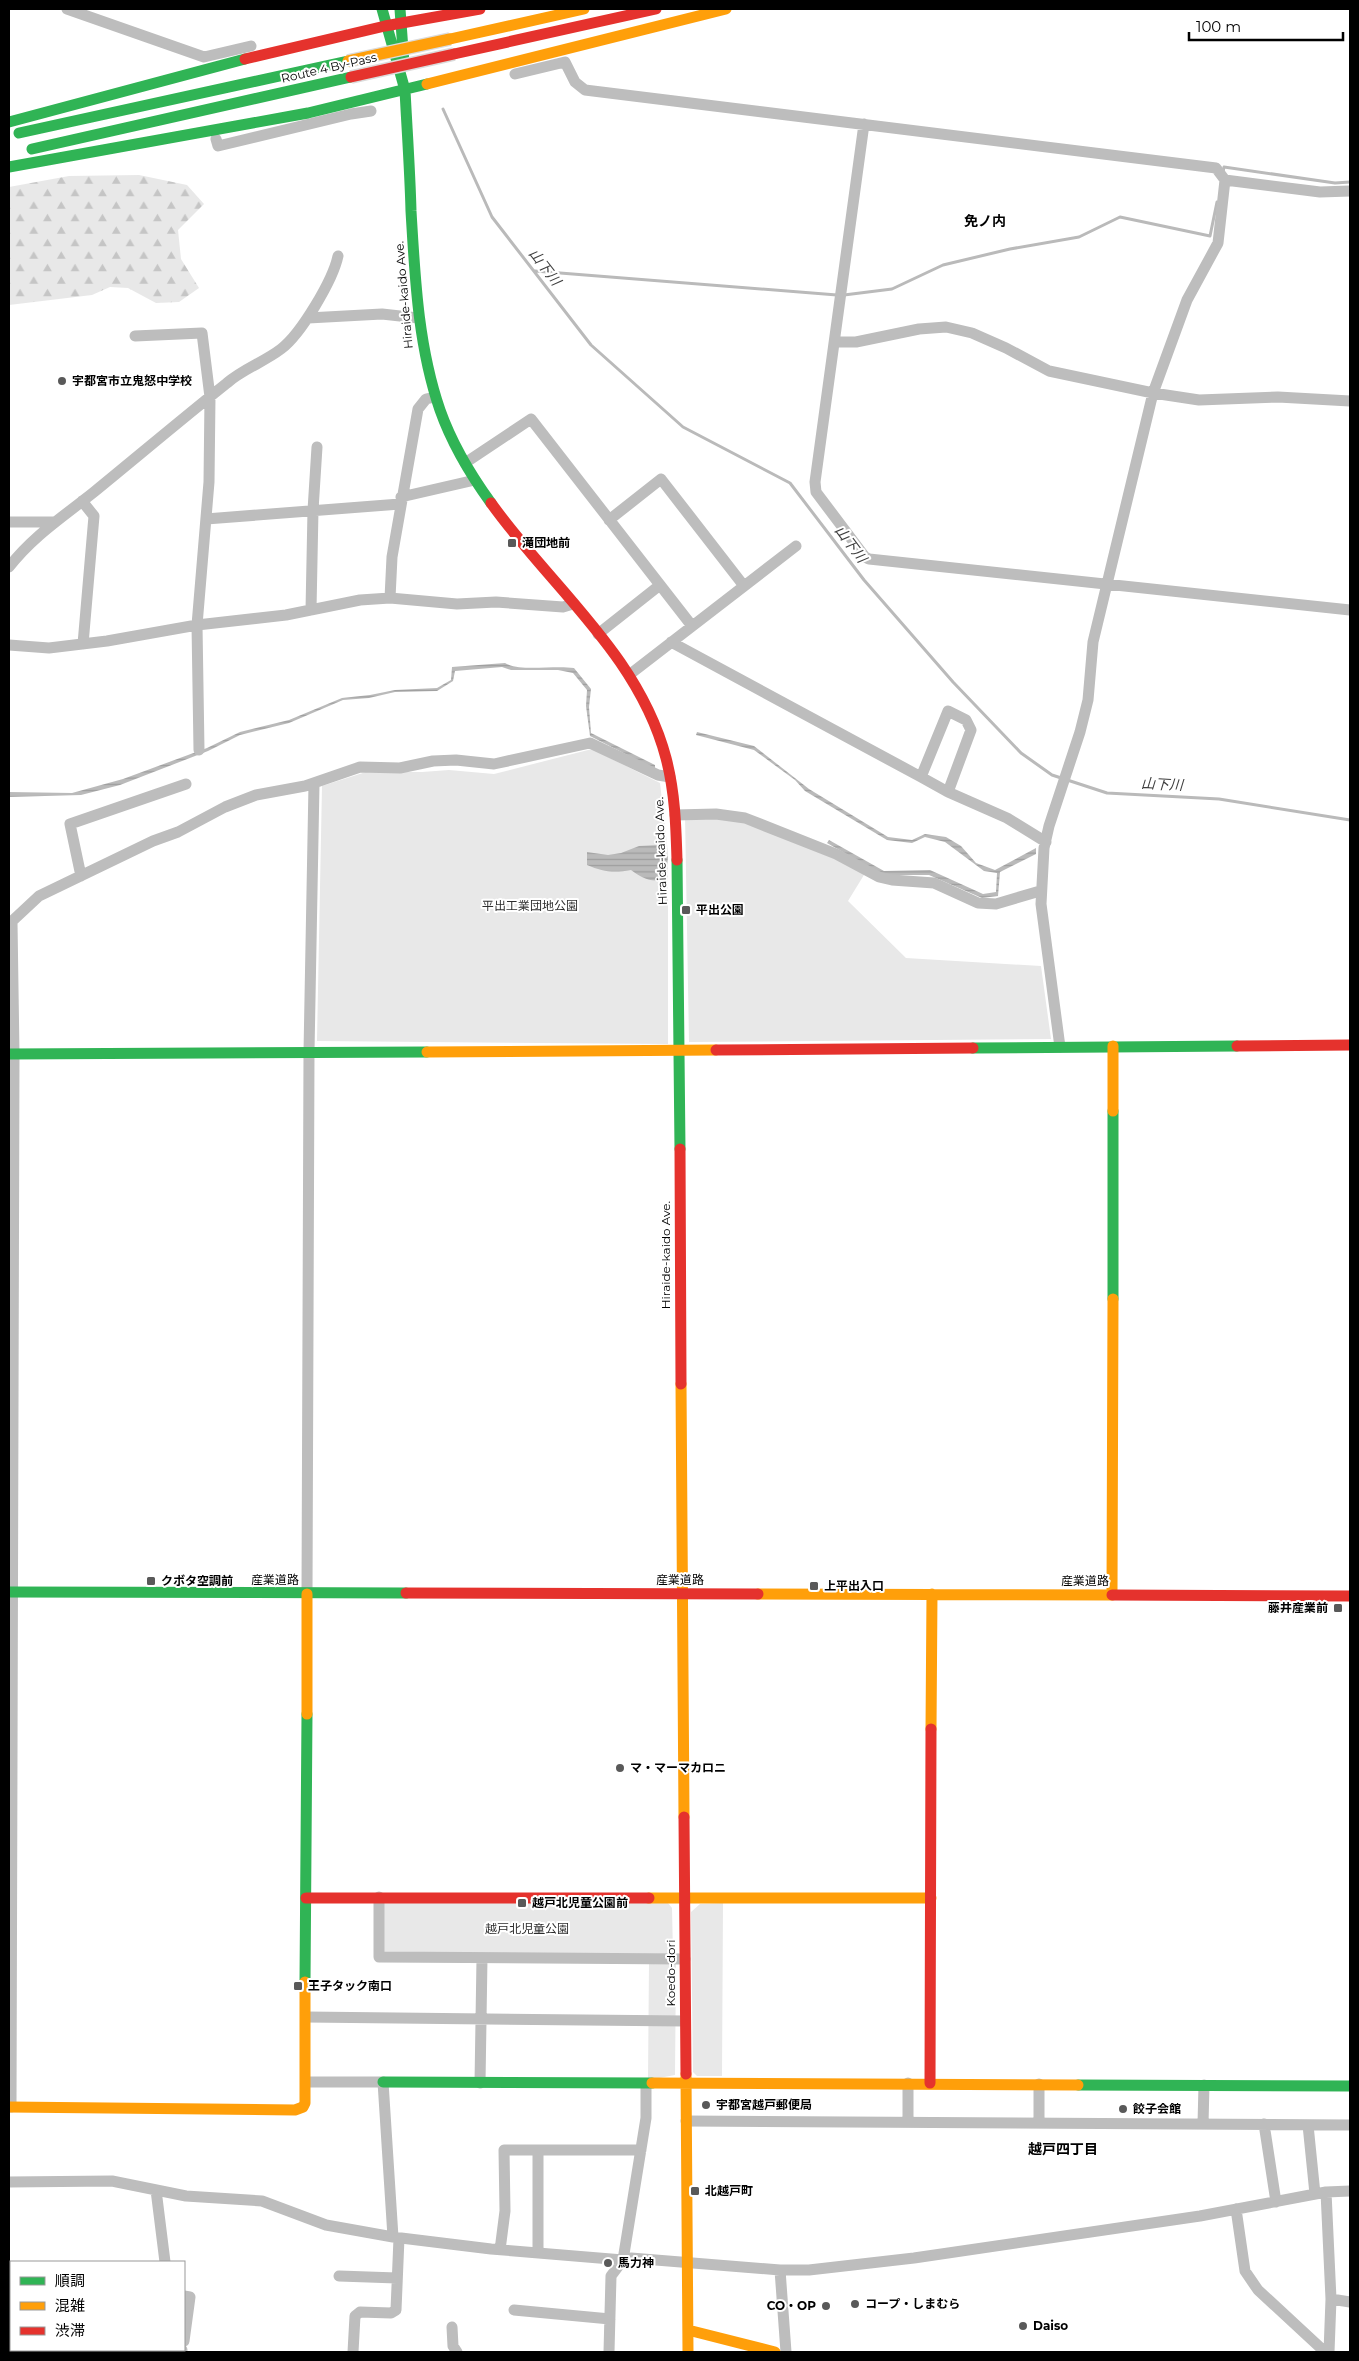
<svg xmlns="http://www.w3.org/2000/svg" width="1359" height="2361" viewBox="0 0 1359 2361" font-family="Montserrat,'Noto Sans JP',sans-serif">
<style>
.forest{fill:url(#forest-firs)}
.green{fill:#e8e8e8}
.water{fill:url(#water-rules)}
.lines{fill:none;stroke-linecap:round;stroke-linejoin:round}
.stream{stroke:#bababa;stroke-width:3}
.street{stroke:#bdbdbd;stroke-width:11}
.fast{stroke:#30b455;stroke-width:11}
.slow{stroke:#ff9f0a;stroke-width:11}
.jam{stroke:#e5322d;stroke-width:11}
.slow-bridge-casing{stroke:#dbdbdb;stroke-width:14;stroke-linecap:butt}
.jam-bridge-casing{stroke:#dbdbdb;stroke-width:14;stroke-linecap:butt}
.slow-bridge{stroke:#ff9f0a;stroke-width:11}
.jam-bridge{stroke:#e5322d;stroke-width:11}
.poi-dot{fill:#595959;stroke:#fff;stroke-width:2}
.labels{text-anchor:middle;stroke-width:4;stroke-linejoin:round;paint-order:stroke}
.street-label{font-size:12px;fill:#000;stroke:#fff}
.poi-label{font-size:12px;font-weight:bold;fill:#000;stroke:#fff;text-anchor:start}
.park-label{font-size:12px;fill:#2d2d2d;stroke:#fff}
.neighbourhood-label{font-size:14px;font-weight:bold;fill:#000;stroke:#fff}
.water-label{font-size:14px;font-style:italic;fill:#3e3e3e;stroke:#fff}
</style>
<defs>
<pattern id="forest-firs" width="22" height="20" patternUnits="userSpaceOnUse" patternTransform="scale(1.25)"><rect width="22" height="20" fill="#e8e8e8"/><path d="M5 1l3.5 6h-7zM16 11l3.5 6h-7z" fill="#c5c5c5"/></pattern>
<pattern id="water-rules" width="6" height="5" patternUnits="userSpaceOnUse" patternTransform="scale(1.25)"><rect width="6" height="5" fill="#bababa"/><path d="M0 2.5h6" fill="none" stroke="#9e9e9e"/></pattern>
</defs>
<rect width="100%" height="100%" fill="#fff"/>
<path class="forest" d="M139,175L187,185L204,204L178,230L181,259L199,288L179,302L156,303L128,288L110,287L92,295L9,305V187L69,176Z"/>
<path class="green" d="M592,749L660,783L668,853V1044L317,1041L322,786L366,772H422L449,770L494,774Z
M685,815L758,823L867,870L848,901L906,958L1041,966L1051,1039L689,1042Z
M382,1903H668L672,1908L673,1955L381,1956Z
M723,1903L722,2076H697L693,2072L691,1912L700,1904Z
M649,1962L676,1963L675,2075L648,2080Z"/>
<path class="water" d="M505,663C520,672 553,665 574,668L591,689L589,707L591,733L655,765V769L590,736L586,706L587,690L573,673L558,670H511L502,667L455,671L453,681L437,691L395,692L369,698L343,700L289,723L240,735L208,751L120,785L81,795L9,797V792L72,793L123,779L207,748L240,732L289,720L342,698L370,695L395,690L437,688L451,680L452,667Z
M697,732L754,746L809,789L888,837L912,840L925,834L946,837L961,846L976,863L995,870L1036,848V854L1000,872L998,896L982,898L929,875H883L827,843L829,840L884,871L930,870L983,894L996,892L997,873L984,871L945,842L925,837L912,843L887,840L805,791L795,780L754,750L696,735Z
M659,845L668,857L665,879C651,883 642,878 631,870C614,873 603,872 587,865V852L608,855L621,853L639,846Z"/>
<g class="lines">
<path class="stream" d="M443,109L492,217L591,345L683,427L790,483L864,580L953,682L1021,753L1052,775L1107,793L1219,799L1350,820
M1223,172L1224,167L1335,183L1350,182
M535,271L837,295
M844,295L892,289L943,265L1010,249L1079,237L1120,217L1210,236L1217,202"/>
<path class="street" d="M67,9L204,57L251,46
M515,74L565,62L575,82L585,90L1216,168L1225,180L1320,192L1350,191
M864,124L815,482L816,492L865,557L869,559L1350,610
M216,139L218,146L351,114L371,111
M308,318L382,314L418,318
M135,336L202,333L210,397L209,482L197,625L199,750
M835,342H856L919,329L946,327L972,333L1006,348L1049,371L1153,393L1199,400L1278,397L1350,401
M465,463L531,419L692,626
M401,497L475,480
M82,501L94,516L83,644
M206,519L400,504
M609,520L661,479L744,586
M9,522H53
M9,567C33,536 64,516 94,492C138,456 182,419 227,383C243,369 264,362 281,349C301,334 333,280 338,256
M390,598L392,557L418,409L426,399L435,397
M311,610L313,510L317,447
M598,634L660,585
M671,642L921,777L948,792L971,730L966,720L948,711L921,777
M9,645L49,648L107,641L197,625L286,615L360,600L390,598L457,604L496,602L563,607L573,604
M629,675L796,546
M948,792L1007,818L1046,842
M675,815L716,814L745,818L836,854L879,877L892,880L934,883L978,903L996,904L1040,891
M81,876L70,824L186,784
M9,924L39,896L153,841L178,832L225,807L256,795L305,786L360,767L400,768L433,761L456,760L494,764L590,743L658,775L670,777
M1060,1047L1041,904L1044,848L1049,826L1080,732L1088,700L1093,642L1153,393L1187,300L1218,243L1225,180
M307,1594L309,1052L314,784
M379,1897V1957L685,1959
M306,2017L685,2021
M306,2082H383L393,2237
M480,2083L482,1958
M908,2083V2122
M11,2107L14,1054L12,922
M686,2121L1350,2125
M1039,2123V2084
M1203,2124L1204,2085
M1264,2124L1276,2202
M1308,2125L1315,2194
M9,2182L112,2181L186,2196L262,2201L326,2225L393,2237L491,2249L623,2260L646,2118V2084
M156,2190L165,2262
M1326,2192L1331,2299L1329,2352
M1236,2209L1245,2271L1258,2290L1325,2352
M500,2250L505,2211L504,2150H641
M538,2253V2150
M9,2269L11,2278
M780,2270L786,2352
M339,2276L397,2278
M184,2296L190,2297L184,2341
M1331,2299L1350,2302
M514,2310L610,2319
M452,2327L453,2346L457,2352
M31,2350L32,2352
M182,2352V2350
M353,2352L355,2316L360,2312L391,2313L396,2310L399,2238
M609,2352L611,2276L623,2260L631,2258L780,2270H809L914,2258L1200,2216L1326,2192L1350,2191"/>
<path class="fast" d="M382,9L405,90
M400,9L404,64
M405,90C407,130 410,171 411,211C415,278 418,346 440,410C452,444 470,474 491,503
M9,122L245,59
M19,133L348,61
M32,149L351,77
M9,167L308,113L427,84
M677,860L680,1149
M973,1048L1237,1046
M9,1054L427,1052
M1113,1299V1111
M9,1592L406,1593
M305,1982L307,1714
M383,2082L652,2083
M1078,2085L1350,2086"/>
<path class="slow" d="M450,39L584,9
M427,84L726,9
M427,1052L716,1050
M1113,1111V1046
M681,1384L684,1817
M758,1594L1112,1595
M1112,1595L1113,1299
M307,1714V1594
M931,1729L932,1594
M649,1898H931
M686,2074L688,2352
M652,2083L1078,2085
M9,2107L295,2110L303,2107L305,2103V1982
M688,2330L775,2352"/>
<path class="jam" d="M454,54L656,9
M245,59L385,26L480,9
M491,503C551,587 639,655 666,758C675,792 676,826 677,860
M1237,1046L1350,1045
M716,1050L973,1048
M680,1149L681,1384
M406,1593L758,1594
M1112,1595L1350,1596
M684,1817L686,2074
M306,1898H649
M930,2083L931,1729"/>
<defs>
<path id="slow-bridge" d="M348,61L450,39"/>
<path id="jam-bridge" d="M351,77L454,54"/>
</defs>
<use href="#slow-bridge" class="slow-bridge-casing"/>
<use href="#jam-bridge" class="jam-bridge-casing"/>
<use href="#slow-bridge" class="slow-bridge"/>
<use href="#jam-bridge" class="jam-bridge"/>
</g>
<g class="poi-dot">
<circle cx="62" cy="381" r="5"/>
<rect x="507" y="538" width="10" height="10" rx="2.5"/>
<rect x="681" y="905" width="10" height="10" rx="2.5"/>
<rect x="146" y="1576" width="10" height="10" rx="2.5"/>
<rect x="809" y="1581" width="10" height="10" rx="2.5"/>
<rect x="1333" y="1603" width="10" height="10" rx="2.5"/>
<circle cx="620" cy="1768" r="5"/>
<rect x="517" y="1898" width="10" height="10" rx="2.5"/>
<rect x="293" y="1981" width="10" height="10" rx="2.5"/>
<circle cx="706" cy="2105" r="5"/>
<circle cx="1123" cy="2109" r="5"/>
<rect x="690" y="2186" width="10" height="10" rx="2.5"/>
<circle cx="608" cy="2263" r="5"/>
<circle cx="855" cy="2304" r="5"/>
<circle cx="826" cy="2306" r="5"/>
<circle cx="1023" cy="2326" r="5"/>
</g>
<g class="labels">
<g class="street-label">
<text transform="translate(329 68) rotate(-13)" y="4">Route 4 By-Pass</text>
<text transform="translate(404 295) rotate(-95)" y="4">Hiraide-kaido Ave.</text>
<text transform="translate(661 851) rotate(-92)" y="4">Hiraide-kaido Ave.</text>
<text transform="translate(666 1255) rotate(-90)" y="4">Hiraide-kaido Ave.</text>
<text x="275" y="1584">産業道路</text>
<text x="680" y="1584">産業道路</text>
<text x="1085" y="1585">産業道路</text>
<text transform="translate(671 1973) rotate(-90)" y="4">Koedo-dori</text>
</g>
<g class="poi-label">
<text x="72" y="385">宇都宮市立鬼怒中学校</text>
<text x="522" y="547">滝団地前</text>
<text x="696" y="914">平出公園</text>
<text x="161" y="1585">クボタ空調前</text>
<text x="824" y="1590">上平出入口</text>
<text x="1328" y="1612" text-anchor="end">藤井産業前</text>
<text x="630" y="1772">マ・マーマカロニ</text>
<text x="532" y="1907">越戸北児童公園前</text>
<text x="308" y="1990">王子タック南口</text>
<text x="716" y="2109">宇都宮越戸郵便局</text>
<text x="1133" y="2113">餃子会館</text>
<text x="705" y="2195">北越戸町</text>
<text x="618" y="2267">馬力神</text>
<text x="865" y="2308">コープ・しまむら</text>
<text x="816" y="2310" text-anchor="end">CO・OP</text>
<text x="1033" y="2330">Daiso</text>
</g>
<g class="park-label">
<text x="530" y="910">平出工業団地公園</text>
<text x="527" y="1933">越戸北児童公園</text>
</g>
<g class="neighbourhood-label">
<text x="985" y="226">免ノ内</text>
<text x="1063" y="2154">越戸四丁目</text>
</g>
<g class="water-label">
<text transform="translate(545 267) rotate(52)" y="5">山下川</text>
<text transform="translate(851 544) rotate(53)" y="5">山下川</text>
<text transform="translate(1162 784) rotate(3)" y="5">山下川</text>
</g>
</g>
<rect width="1359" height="2361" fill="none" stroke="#000000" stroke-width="20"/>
<rect x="10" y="2261" width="175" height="90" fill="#ffffff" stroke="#999999"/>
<rect x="20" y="2277" width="25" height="8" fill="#30b455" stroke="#999999"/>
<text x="55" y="2286" font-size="15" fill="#000000">順調</text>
<rect x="20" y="2302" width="25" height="8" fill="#ff9f0a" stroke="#999999"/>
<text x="55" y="2311" font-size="15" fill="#000000">混雑</text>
<rect x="20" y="2327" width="25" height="8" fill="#e5322d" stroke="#999999"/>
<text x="55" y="2336" font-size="15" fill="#000000">渋滞</text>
<path d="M1189 32v8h154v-8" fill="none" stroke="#000000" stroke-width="2.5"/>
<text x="1196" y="32" font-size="15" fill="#000000" stroke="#ffffff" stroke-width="4" paint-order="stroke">100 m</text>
</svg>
